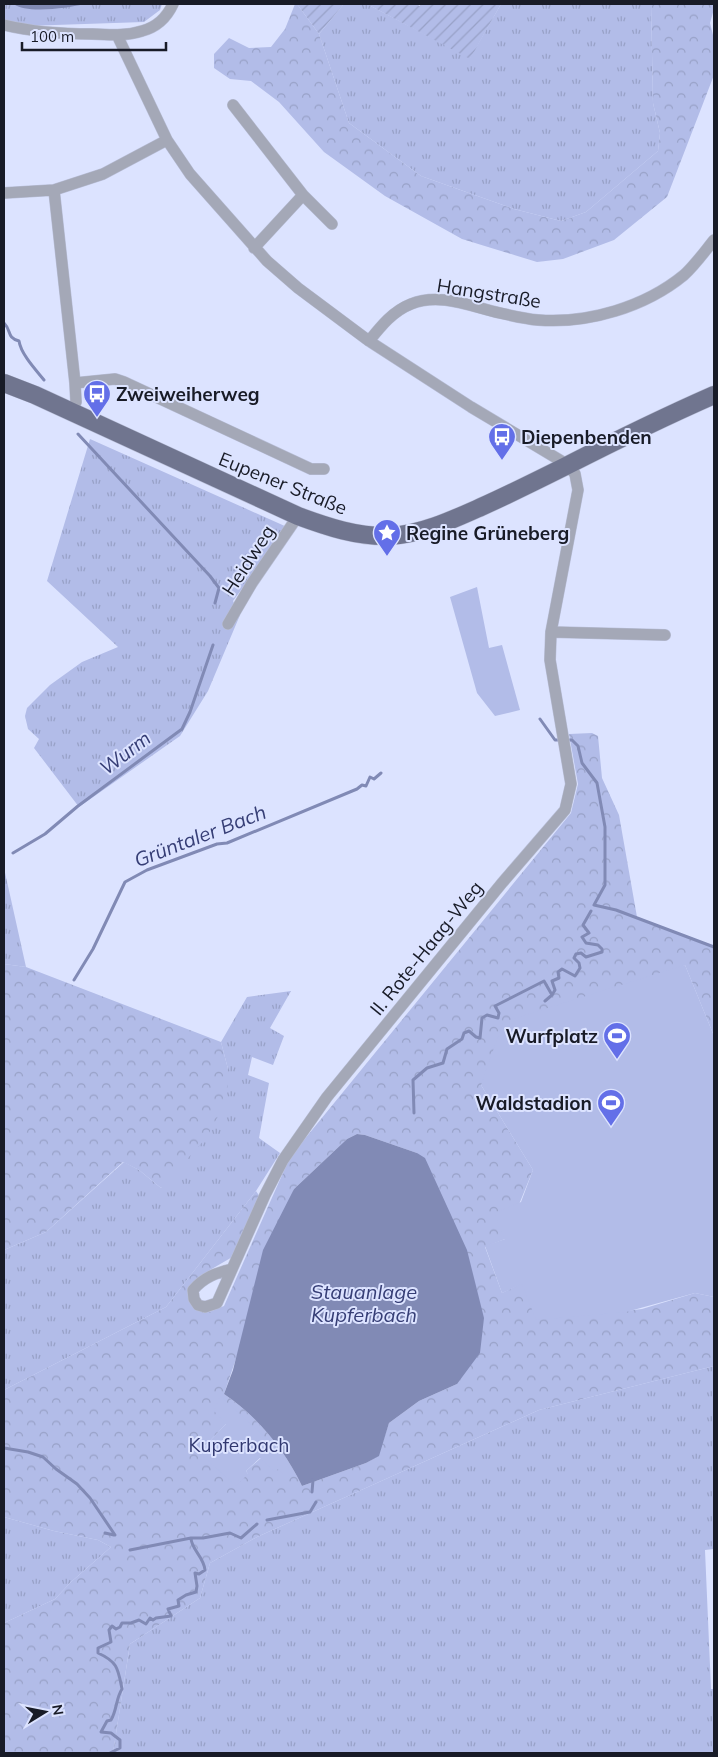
<svg xmlns="http://www.w3.org/2000/svg" width="718" height="1757" viewBox="0 0 718 1757" font-family="Mulish,sans-serif">
<style>
.grass{fill:url(#grass-tufts)}
.forest{fill:url(#forest-crowns);fill-rule:evenodd}
.park{fill:#b2bce8}
.garden{fill:url(#garden-furrows)}
.water{fill:#818ab5}
.lines{fill:none;stroke-linecap:round;stroke-linejoin:round}
.stream{stroke:#818ab5;stroke-width:3}
.minor-casing{stroke:#b9bfd8;stroke-width:12}
.primary-casing{stroke:#b9bfd8;stroke-width:19}
.minor{stroke:#a4a8b7;stroke-width:11}
.primary{stroke:#70758f;stroke-width:18}
.labels{text-anchor:middle;stroke-width:4;stroke-linejoin:round;paint-order:stroke}
.street-label{font-size:19px;fill:#181b27;stroke:#dce3ff}
.poi-label{font-size:19px;font-weight:bold;fill:#181b27;stroke:#dce3ff;text-anchor:start}
.park-label{font-size:19px;fill:#313870;stroke:#dce3ff}
.water-label{font-size:20px;font-style:italic;fill:#363e76;stroke:#dce3ff}
</style>
<defs>
<pattern id="grass-tufts" width="24" height="20" patternUnits="userSpaceOnUse" patternTransform="scale(1.25)"><rect width="24" height="20" fill="#b2bce8"/><path d="M3 7l-1-3M5 7V3M7 7l1-3M15 17l-1-3M17 17v-4M19 17l1-3" fill="none" stroke="#98a1c7"/></pattern>
<pattern id="forest-crowns" width="20" height="18" patternUnits="userSpaceOnUse" patternTransform="scale(1.25)"><rect width="20" height="18" fill="#b2bce8"/><path d="M2 6a3 3 0 1 1 6 0M12 15a3 3 0 1 1 6 0" fill="none" stroke="#98a1c7"/></pattern>
<pattern id="garden-furrows" width="10" height="10" patternUnits="userSpaceOnUse" patternTransform="scale(1.25)"><rect width="10" height="10" fill="#b2bce8"/><path d="M-1 1l2-2M0 10L10 0M9 11l2-2" fill="none" stroke="#98a1c7"/></pattern>
</defs>
<rect width="100%" height="100%" fill="#dce3ff"/>
<path class="grass" d="M4,4H162L160,10L144,22L25,26L4,22Z
M344,4H367L470,58L501,4H651L653,103L660,133L658,151L586,212L561,221L514,209L421,176L349,123L319,34Z
M90,439L287,527L233,601L240,615L208,691L180,736L79,807L34,748L39,739L28,729L25,716L27,708L50,685L82,662L118,647L47,581Z
M4,868L26,967L4,964Z
M291,991L270,1028L284,1036L273,1065L252,1057L248,1075L269,1083L259,1138L280,1153L256,1191L166,1307L4,1390V1250L46,1232L124,1162L139,1170L161,1188L228,1069L221,1042L247,997Z
M714,1366V1549L705,1550L711,1689H714V1753H113L130,1644L200,1598L210,1563L257,1537L539,1410Z
M4,1517L54,1531L98,1540L111,1547L71,1582L55,1599L4,1623Z"/>
<path class="forest" d="M295,4H297L319,34L349,123L421,176L514,209L561,221L586,212L658,151L660,133L653,103L651,4H714V9L710,23L714,39V75L667,197L614,240L563,259L537,262L462,239L385,196L324,152L279,102L251,81L230,79L214,68V54L229,38L249,48L271,47L285,29Z
M592,733L598,736L602,778L619,815L637,917L714,946V1036L685,965L481,1085L533,1170L505,1239L485,1247L502,1293L522,1283L608,1313L642,1309L695,1293L714,1297V1366L539,1410L257,1537L210,1563L200,1598L130,1644L113,1753H4V1623L55,1599L71,1582L111,1547L98,1540L54,1531L4,1517V1390L166,1307L256,1191L260,1197L234,1256L210,1270L199,1279L197,1308L209,1312L224,1306L290,1157L571,813L578,784L569,734ZM357,1134L365,1135L417,1153L457,1384L419,1401L389,1423L378,1456L366,1463L302,1486C284,1449 258,1417 224,1394L294,1189L347,1139ZM226,1424L290,1470L278,1469L261,1458L246,1471L248,1474L202,1449Z
M4,964L26,967L221,1042L228,1069L227,1099L207,1137L161,1188L139,1170L123,1162L46,1232L4,1250Z"/>
<path class="park" d="M477,587L489,648L502,645L520,710L495,716L477,693L450,597Z
M685,965L714,1036V1297L695,1293L626,1312L536,1320L522,1284L502,1293L485,1246L505,1239L494,1213L521,1202L533,1170L481,1085L503,1022Z
M220,1396L267,1439L291,1470L283,1474L278,1469L275,1472L260,1458L246,1471L248,1474L236,1486L204,1457L202,1449L226,1424L214,1411Z"/>
<path class="garden" d="M297,4H344L319,34Z
M367,4H415L420,6L421,4H501L470,59Z"/>
<path class="water" d="M14,4H84C70,8 25,14 14,4Z
M357,1134L365,1135L417,1153L425,1158L467,1250L484,1318L480,1353L457,1384L419,1401L389,1423L379,1456L366,1463L302,1486C284,1449 258,1417 224,1394L233,1370L263,1250L294,1189L347,1139Z"/>
<g class="lines">
<path class="stream" d="M4,323C12,331 6,337 19,341C21,354 35,369 44,380
M78,434L210,576L219,588L215,603
M540,719L555,740H561
M567,740H572L578,746L582,763L597,783L605,827V885L594,905L616,910L714,947
M13,853L45,834L78,806L182,729L190,712L213,645
M74,980L93,949L125,882L147,870L217,844L227,843L357,789L362,785L366,786L370,777L374,779L381,773
M545,1001L552,995
M414,1113L413,1080L427,1068L443,1063L447,1049L462,1039L464,1033L469,1031L476,1037L480,1038L482,1018L487,1015L498,1018L499,1013L495,1006L544,981L552,995L555,990L552,981L559,978L558,972L562,969L575,976L580,968L579,963L574,958L576,954L581,953L586,957L602,952V949L598,945L586,943L582,937L589,933L583,925L591,911
M4,1448L28,1452L43,1457L56,1469L77,1484L90,1498L115,1535
M312,1492L313,1480
M267,1520L310,1512L316,1502
M105,1533L114,1535
M130,1550L191,1538H203L230,1533L241,1538L257,1524
M110,1753L120,1748V1740L111,1733L101,1732L107,1721L111,1720C117,1710 116,1698 122,1689C118,1669 118,1662 98,1653V1648L111,1642L109,1630L112,1626L116,1629L120,1627L122,1623H131L139,1620L146,1624L150,1618L153,1620L156,1618L171,1616L168,1609L179,1606L178,1600L186,1595L196,1592L197,1586L195,1573L199,1574L205,1570C204,1557 191,1549 191,1538"/>
<defs>
<path id="minor" d="M4,25C33,32 62,34 92,34C109,35 127,36 142,31C157,27 167,17 173,4
M117,35L167,140L190,174L267,261L298,288L369,341L471,407L568,465L575,474L578,490L551,632L550,660L571,784L565,810L502,883L327,1097L283,1160L265,1195L217,1303L205,1307L198,1305L194,1299L193,1290C204,1277 216,1273 232,1269
M233,105L303,195L332,224
M54,190L75,383L76,402L71,413
M4,193L54,190L103,174L167,140
M254,248L303,195
M369,341C381,326 393,311 411,304C440,292 472,307 500,313C513,316 526,319 538,320C588,324 645,307 684,275C695,265 705,251 714,240
M75,383L115,379L124,382L311,469H324
M228,624L252,583L298,516
M551,632L665,635"/>
<path id="primary" d="M4,383L35,395L298,516C328,527 357,537 390,536C422,534 452,520 481,507C510,494 538,480 566,466C615,441 664,417 714,395"/>
</defs>
<use href="#minor" class="minor-casing"/>
<use href="#primary" class="primary-casing"/>
<use href="#minor" class="minor"/>
<use href="#primary" class="primary"/>
</g>
<defs>
<symbol id="bus-pin" viewBox="-11 -11 22 30"><path d="M0 17L-7.5 6A9.5 9.5 0 1 1 7.5 6Z" fill="#636fe8" stroke="#dce3ff"/><path d="M-5-6H5V4H4V6H2V4H-2V6H-4V4H-5ZM-3.5-4V0h7V-4ZM-3.5 1.2v1.5H-2V1.2ZM2 1.2v1.5H3.5V1.2Z" fill="#fff"/></symbol>
<symbol id="sight-pin" viewBox="-11 -11 22 30"><path d="M0 17L-7.5 6A9.5 9.5 0 1 1 7.5 6Z" fill="#636fe8" stroke="#dce3ff"/><path d="M0-6L1.8-2.2L6-1.7L2.9 1.2L3.7 5.4L0 3.3L-3.7 5.4L-2.9 1.2L-6-1.7L-1.8-2.2Z" fill="#fff"/></symbol>
<symbol id="stadium-pin" viewBox="-11 -11 22 30"><path d="M0 17L-7.5 6A9.5 9.5 0 1 1 7.5 6Z" fill="#636fe8" stroke="#dce3ff"/><path d="M0-5a6.5 5 0 1 0 0 10a6.5 5 0 1 0 0-10ZM-3.5-1.8h7v3.6h-7Z" fill="#fff"/></symbol>
</defs>
<g fill-rule="evenodd">
<use href="#bus-pin" x="81" y="378" width="32" height="43"/>
<use href="#bus-pin" x="486" y="421" width="32" height="43"/>
<use href="#sight-pin" x="371" y="517" width="32" height="43"/>
<use href="#stadium-pin" x="601" y="1020" width="32" height="43"/>
<use href="#stadium-pin" x="595" y="1087" width="32" height="43"/>
</g>
<g class="labels">
<g class="street-label">
<text transform="translate(489 293) rotate(9)" y="7">Hangstraße</text>
<text transform="translate(283 483) rotate(22)" y="7">Eupener Straße</text>
<text transform="translate(248 560) rotate(-57)" y="7">Heidweg</text>
<text transform="translate(426 948) rotate(-51)" y="7">II. Rote-Haag-Weg</text>
</g>
<g class="poi-label">
<text x="116" y="401">Zweiweiherweg</text>
<text x="521" y="444">Diepenbenden</text>
<text x="406" y="540">Regine Grüneberg</text>
<text x="598" y="1043" text-anchor="end">Wurfplatz</text>
<text x="592" y="1110" text-anchor="end">Waldstadion</text>
</g>
<g class="park-label">
<text x="239" y="1452">Kupferbach</text>
</g>
<g class="water-label">
<text transform="translate(125 753) rotate(-37)" y="7">Wurm</text>
<text transform="translate(200 836) rotate(-21)" y="7">Grüntaler Bach</text>
<text x="364" y="1299">Stauanlage<tspan x="364" dy="23">Kupferbach</tspan></text>
</g>
</g>
<rect width="718" height="1757" fill="none" stroke="#181b27" stroke-width="10"/>
<g transform="translate(45 1712) rotate(80)" stroke="#dce3ff" stroke-width="4" paint-order="stroke">
<path d="M0-4L9 19L0 12L-9 19Z" fill="#181b27"/>
<text y="-8" font-size="14" font-weight="bold" text-anchor="middle" fill="#181b27">N</text>
</g>
<path d="M22 42v8h144v-8" fill="none" stroke="#181b27" stroke-width="2.5"/>
<text x="30" y="42" font-size="15" fill="#181b27" stroke="#dce3ff" stroke-width="4" paint-order="stroke">100 m</text>
</svg>
